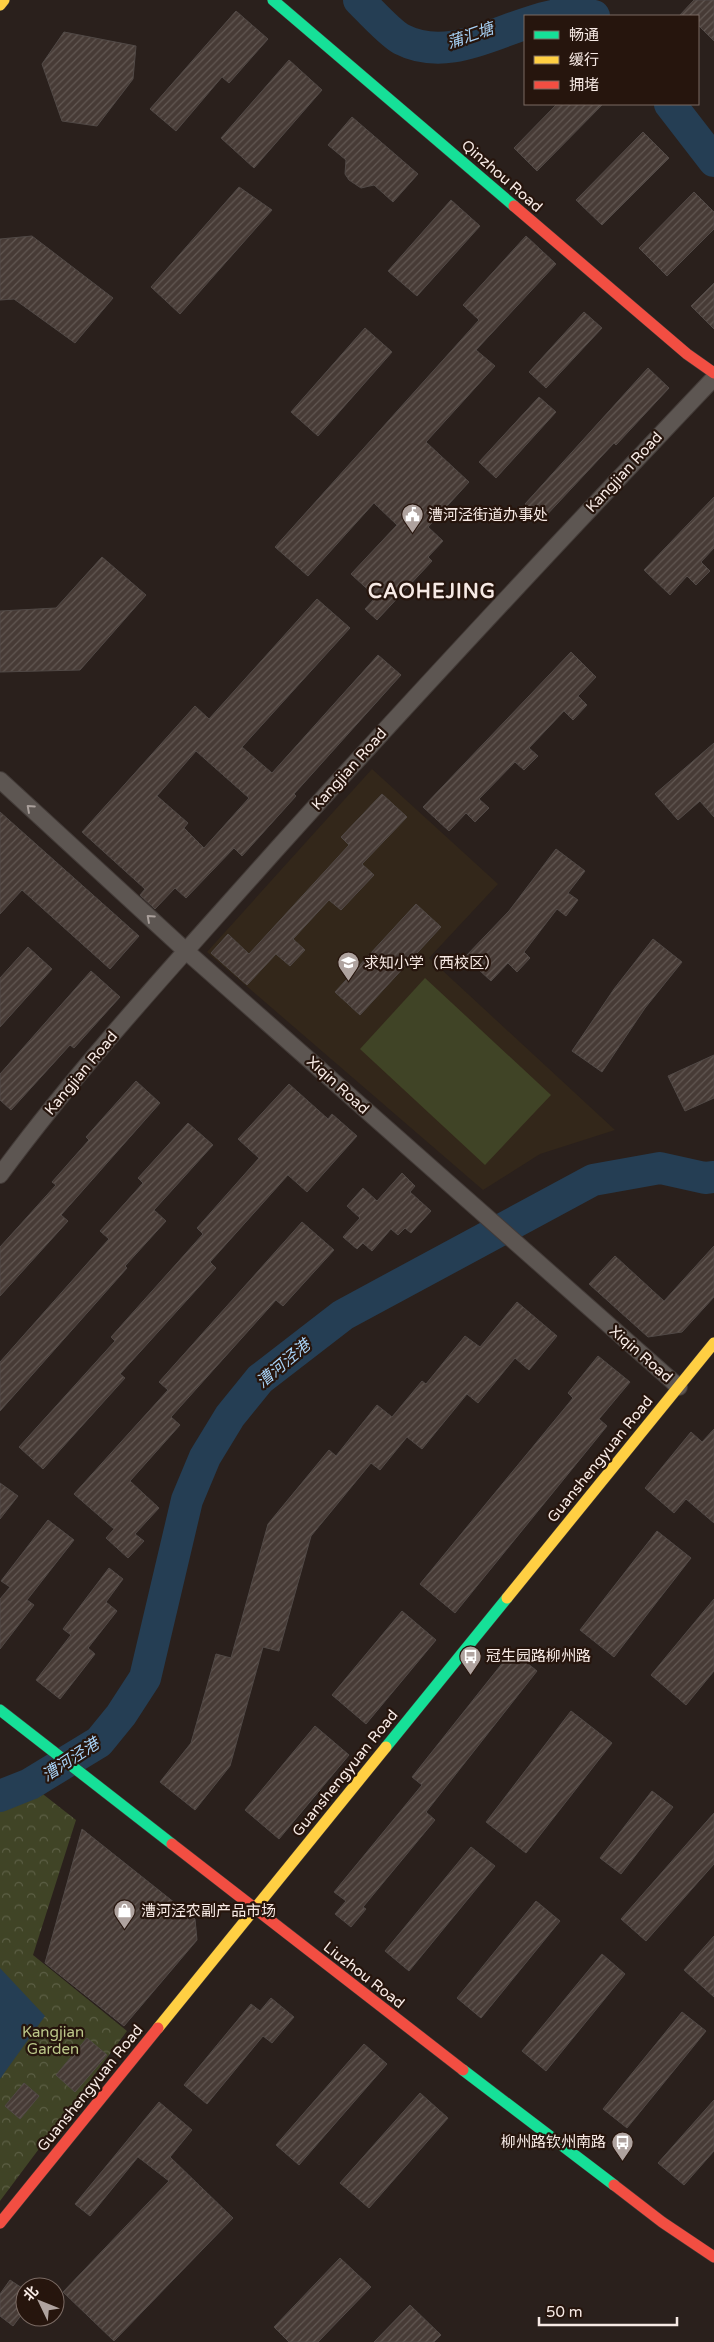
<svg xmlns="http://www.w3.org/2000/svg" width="714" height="2342" viewBox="0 0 714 2342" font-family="'Varela Round','Noto Sans SC',sans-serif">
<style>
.education{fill:#33271a}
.park{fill:url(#park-crowns)}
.pitch{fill:#404426}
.water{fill:#253e54}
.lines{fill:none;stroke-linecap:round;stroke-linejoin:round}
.river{stroke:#253e54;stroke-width:32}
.building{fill:url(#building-hatch);stroke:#514946;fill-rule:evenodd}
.street-casing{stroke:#433b38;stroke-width:18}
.fast-casing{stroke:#433b38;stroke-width:12}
.slow-casing{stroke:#433b38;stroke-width:12}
.jam-casing{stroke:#433b38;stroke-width:12}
.street{stroke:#5d5652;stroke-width:16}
.fast{stroke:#16e098;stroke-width:11}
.slow{stroke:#ffcf43;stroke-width:11}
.jam{stroke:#f24e42;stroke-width:11}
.oneway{stroke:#aaa09c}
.labels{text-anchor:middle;stroke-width:4.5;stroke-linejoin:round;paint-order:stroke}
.street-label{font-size:15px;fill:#f7eae5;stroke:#26150d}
.poi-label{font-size:15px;fill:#f7eae5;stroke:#26150d;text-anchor:start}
.park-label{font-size:15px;fill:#bbc789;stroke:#26150d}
.water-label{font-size:16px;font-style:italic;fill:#a7d1f5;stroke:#26150d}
.district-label{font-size:20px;font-weight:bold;letter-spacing:1px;fill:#f7eae5;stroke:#26150d}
</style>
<defs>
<pattern id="park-crowns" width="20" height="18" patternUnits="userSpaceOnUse" patternTransform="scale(1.25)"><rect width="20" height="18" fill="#404426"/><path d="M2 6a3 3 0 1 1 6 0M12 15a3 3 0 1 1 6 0" fill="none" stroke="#5c5f45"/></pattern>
<pattern id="building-hatch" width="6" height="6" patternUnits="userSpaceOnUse" patternTransform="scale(1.25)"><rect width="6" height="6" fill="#473b36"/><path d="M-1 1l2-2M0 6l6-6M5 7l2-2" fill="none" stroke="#625853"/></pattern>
</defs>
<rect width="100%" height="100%" fill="#2a201c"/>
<path class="education" d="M372,769L498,884L429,958L615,1130L540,1154L483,1190L207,952Z"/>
<path class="park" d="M30,1784L76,1820L33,1955L127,2031L0,2201V1796Z"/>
<path class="pitch" d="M425,978L551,1095L485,1165L360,1049Z"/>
<path class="water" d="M0,1968L45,2016L0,2079Z"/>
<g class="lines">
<path class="river" d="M359,0C369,10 390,33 401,39C465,72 529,0 594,16
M670,104L714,161
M0,1796L30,1784L99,1742L121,1715L145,1678L187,1500L205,1457L230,1416L260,1379L343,1315L593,1180L660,1168L705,1178L714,1177"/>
</g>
<path class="building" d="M694,0H714V41L698,25V16H679Z
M236,11L268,39L229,83L222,77L176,131L150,109Z
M64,32L136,46L133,79L97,126L62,121L42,64Z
M289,60L322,90L254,168L221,138Z
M557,104H603L537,171L514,148Z
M352,117L418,174L393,202L374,185L361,188L349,180L345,174L346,160L328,145Z
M643,132L669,158L602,225L576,200Z
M239,187L272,210L180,314L151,287Z
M694,192L714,212V229L667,276L639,248Z
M451,200L480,226L417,296L388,271Z
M32,236L113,298L75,343L14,299L0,300V239Z
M526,236L556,264L476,350L495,366L426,442L469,482L428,527L443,541L428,557L432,561L377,620L365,609L376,597L351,574L397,525L374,503L308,576L275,547L479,320L463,305Z
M714,283V329L691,306Z
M584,312L602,328L546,388L529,372Z
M365,328L392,352L318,436L291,412Z
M648,368L669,388L616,445L614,443L542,520L525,504Z
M539,397L556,412L496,478L479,462Z
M714,497V548L701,562L710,571L696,585L687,576L670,595L644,570Z
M102,557L146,595L80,670L0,672V611L56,608Z
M317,599L350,628L242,747L272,773L378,655L401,675L294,794L296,796L242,856L234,848L186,898L175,888L155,909L140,895L145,889L82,832L195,706L209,719ZM196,751L249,798L204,848L184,828L188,823L157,796Z
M571,652L596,677L578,696L587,705L573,720L564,711L529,748L538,756L524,770L515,762L479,799L489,808L475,822L466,813L449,831L423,807Z
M714,743V817L700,801L678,820L655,794Z
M382,794L407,817L362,864L374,875L341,910L329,900L293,939L305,950L290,966L276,954L247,985L211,953L228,934L249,954L349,845L341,837Z
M0,812L139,936L110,969L22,890L0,914Z
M556,849L585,871L568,893L578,900L566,916L557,909L524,952L530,958L517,972L508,963L491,981L465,957L509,911Z
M416,904L441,927L360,1015L335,992Z
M653,939L682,962L645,1008L602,1072L572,1051L614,989Z
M28,947L52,969L0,1027V978Z
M91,971L120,997L74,1048L70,1045L11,1110L0,1100V1074Z
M714,1055V1098L685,1111L668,1076Z
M136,1081L160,1103L61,1215L68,1221L0,1296V1247L56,1185L52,1182L89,1140L86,1137Z
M289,1084L328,1119L332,1114L357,1136L307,1192L288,1175L210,1262L216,1268L120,1374L125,1378L43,1469L19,1447L115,1341L111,1337L203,1234L197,1228L259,1158L238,1139Z
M188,1123L213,1145L154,1210L166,1221L125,1266L127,1268L0,1411V1362L109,1239L100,1231L143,1183L138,1178Z
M402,1173L415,1186L410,1192L431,1211L411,1233L405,1228L398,1235L391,1229L372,1251L363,1243L357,1249L343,1237L360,1218L347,1206L363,1188L377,1201Z
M302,1222L334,1250L283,1306L276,1300L171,1417L180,1425L130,1481L159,1508L135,1534L144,1541L128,1558L106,1538L114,1529L74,1494L168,1390L159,1382Z
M714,1246V1297L682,1332L648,1337L589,1284L615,1256L664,1301Z
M517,1302L557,1336L529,1370L515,1358L478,1403L467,1394L422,1449L407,1437L380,1470L371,1463L311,1536L279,1651L263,1647L230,1766L195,1810L160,1782L191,1743L216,1654L231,1658L268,1524L329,1450L336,1456L377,1405L392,1417L422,1381L426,1384L465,1336L480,1347Z
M598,1356L630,1382L599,1419L607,1426L455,1613L420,1584L573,1398L568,1393Z
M714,1429V1523L686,1499L674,1513L645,1488L691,1432L702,1442Z
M0,1483L18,1496L0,1519Z
M48,1520L74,1540L27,1600L34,1605L0,1649V1599L10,1587L1,1581Z
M657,1531L691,1558L614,1657L580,1630Z
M109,1568L123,1579L106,1602L117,1611L88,1648L95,1654L60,1699L36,1680L71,1635L63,1629Z
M714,1599V1671L686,1705L651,1675Z
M402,1611L436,1640L366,1724L332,1695Z
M512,1651L537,1671L426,1812L435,1820L363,1907L366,1909L351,1927L335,1914L346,1901L334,1892L422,1785L412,1777Z
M571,1711L612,1743L526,1853L486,1822Z
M315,1726L349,1755L279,1839L245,1810Z
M652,1791L673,1807L621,1874L600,1858Z
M714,1813V1864L646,1941L621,1919Z
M82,1829L195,1919L197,1940L124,2026L45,1963Z
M471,1847L495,1866L409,1971L385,1951Z
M536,1901L560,1921L481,2018L457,1998Z
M714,1936V1997L684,1970Z
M602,1954L625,1974L546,2071L522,2051Z
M271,1998L294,2017L272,2043L263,2036L207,2104L184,2085L251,2004L260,2011Z
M682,2012L706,2031L627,2128L603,2109Z
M87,2038L107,2055L75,2092L56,2075Z
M364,2044L387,2064L299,2165L276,2145Z
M24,2083L39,2096L20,2119L5,2106Z
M420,2093L448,2118L369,2208L340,2183Z
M714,2100V2151L684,2185L658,2163Z
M159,2102L192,2130L170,2157L233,2218L114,2341L63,2292L169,2181L138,2157L90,2216L75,2204Z
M340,2258L371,2287L318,2342H289L274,2327Z
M10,2280L25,2290V2310L13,2326L0,2316V2294Z
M410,2305L441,2335L434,2342H374Z"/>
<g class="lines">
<defs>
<path id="street" d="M0,780L186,951L679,1387
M0,1175C84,1061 181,957 275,851C419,691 566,534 714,378"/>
<path id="fast" d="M273,0L514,206
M0,1710L172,1844
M386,1747L507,1598
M463,2070L614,2185"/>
<path id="slow" d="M0,5L4,0
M507,1598L714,1343
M158,2028L386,1747"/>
<path id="jam" d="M514,206L687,354L714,373
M172,1844L463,2070
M614,2185L662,2222L714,2257
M0,2223L158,2028"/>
</defs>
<use href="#street" class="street-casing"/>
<use href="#fast" class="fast-casing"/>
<use href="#slow" class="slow-casing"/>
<use href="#jam" class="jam-casing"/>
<use href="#street" class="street"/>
<use href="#fast" class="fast"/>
<use href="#slow" class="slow"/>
<use href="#jam" class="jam"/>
</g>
<defs><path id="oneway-chevron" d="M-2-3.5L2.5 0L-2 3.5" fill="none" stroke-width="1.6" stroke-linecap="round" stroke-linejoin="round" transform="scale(1.25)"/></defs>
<g class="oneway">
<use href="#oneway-chevron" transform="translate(30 808) rotate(-138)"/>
<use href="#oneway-chevron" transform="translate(150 918) rotate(-138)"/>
</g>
<defs>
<symbol id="civic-pin" viewBox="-11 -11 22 30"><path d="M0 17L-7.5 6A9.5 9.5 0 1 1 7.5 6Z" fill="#afa39f" stroke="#26150d"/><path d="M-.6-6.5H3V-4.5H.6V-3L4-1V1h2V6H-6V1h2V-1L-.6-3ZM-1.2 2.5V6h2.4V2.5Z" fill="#fff"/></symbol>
<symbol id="school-pin" viewBox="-11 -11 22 30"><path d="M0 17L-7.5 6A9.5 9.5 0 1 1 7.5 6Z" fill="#afa39f" stroke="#26150d"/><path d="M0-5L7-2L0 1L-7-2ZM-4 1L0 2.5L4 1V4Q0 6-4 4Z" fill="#fff"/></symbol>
<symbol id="bus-pin" viewBox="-11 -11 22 30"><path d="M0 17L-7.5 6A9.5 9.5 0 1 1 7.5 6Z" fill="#afa39f" stroke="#26150d"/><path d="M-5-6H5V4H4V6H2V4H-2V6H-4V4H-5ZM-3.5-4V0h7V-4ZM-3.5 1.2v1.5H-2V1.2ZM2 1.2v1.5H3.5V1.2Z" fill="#fff"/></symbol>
<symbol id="shop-pin" viewBox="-11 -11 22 30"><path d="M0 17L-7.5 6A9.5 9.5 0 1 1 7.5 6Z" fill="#afa39f" stroke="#26150d"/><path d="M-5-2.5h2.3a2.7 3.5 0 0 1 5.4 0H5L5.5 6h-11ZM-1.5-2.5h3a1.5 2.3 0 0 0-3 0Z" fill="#fff"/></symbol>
</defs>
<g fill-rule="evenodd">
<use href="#civic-pin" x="400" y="502" width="25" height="34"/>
<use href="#school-pin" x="336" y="950" width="25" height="34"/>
<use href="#bus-pin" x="458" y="1644" width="25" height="34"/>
<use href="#shop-pin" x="112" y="1898" width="25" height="34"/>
<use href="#bus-pin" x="610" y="2130" width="25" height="34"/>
</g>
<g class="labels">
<g class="street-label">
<text transform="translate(502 176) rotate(41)" y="5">Qinzhou Road</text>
<text transform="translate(624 472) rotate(-47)" y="5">Kangjian Road</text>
<text transform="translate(349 769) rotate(-48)" y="5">Kangjian Road</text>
<text transform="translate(81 1073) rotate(-50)" y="5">Kangjian Road</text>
<text transform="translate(338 1085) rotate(42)" y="5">Xiqin Road</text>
<text transform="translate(641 1354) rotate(41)" y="5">Xiqin Road</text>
<text transform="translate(600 1459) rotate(-51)" y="5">Guanshengyuan Road</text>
<text transform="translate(345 1773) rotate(-51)" y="5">Guanshengyuan Road</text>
<text transform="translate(364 1975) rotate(38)" y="5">Liuzhou Road</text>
<text transform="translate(90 2088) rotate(-51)" y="5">Guanshengyuan Road</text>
</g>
<g class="poi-label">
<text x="428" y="520">漕河泾街道办事处</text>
<text x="364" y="968">求知小学（西校区）</text>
<text x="486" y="1661">冠生园路柳州路</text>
<text x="141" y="1916">漕河泾农副产品市场</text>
<text x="606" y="2147" text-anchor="end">柳州路钦州南路</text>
</g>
<g class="park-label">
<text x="53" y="2037">Kangjian<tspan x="53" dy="17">Garden</tspan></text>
</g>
<g class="water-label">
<text transform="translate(470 35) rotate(-19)" y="6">蒲汇塘</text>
<text transform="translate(283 1363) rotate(-40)" y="6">漕河泾港</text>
<text transform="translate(70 1759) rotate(-33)" y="6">漕河泾港</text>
</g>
<g class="district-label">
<text x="432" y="598">CAOHEJING</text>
</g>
</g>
<rect x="524" y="15" width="175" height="90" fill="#26150d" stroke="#7a6a63"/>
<rect x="534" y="31" width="25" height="8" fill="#16e098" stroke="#7a6a63"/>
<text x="569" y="40" font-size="15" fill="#f7eae5">畅通</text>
<rect x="534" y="56" width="25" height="8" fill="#ffcf43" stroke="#7a6a63"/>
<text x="569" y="65" font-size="15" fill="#f7eae5">缓行</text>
<rect x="534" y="81" width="25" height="8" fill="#f24e42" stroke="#7a6a63"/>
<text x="569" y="90" font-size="15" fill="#f7eae5">拥堵</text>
<g transform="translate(40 2302) rotate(313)"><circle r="24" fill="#26150d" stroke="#7a6a63"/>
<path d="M0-4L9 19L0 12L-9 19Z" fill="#afa39f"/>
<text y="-8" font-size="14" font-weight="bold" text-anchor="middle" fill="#f7eae5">北</text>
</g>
<path d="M539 2317v8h138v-8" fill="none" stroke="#f7eae5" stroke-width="2.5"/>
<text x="546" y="2317" font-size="15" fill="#f7eae5" stroke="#26150d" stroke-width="4" paint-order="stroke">50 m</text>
</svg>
